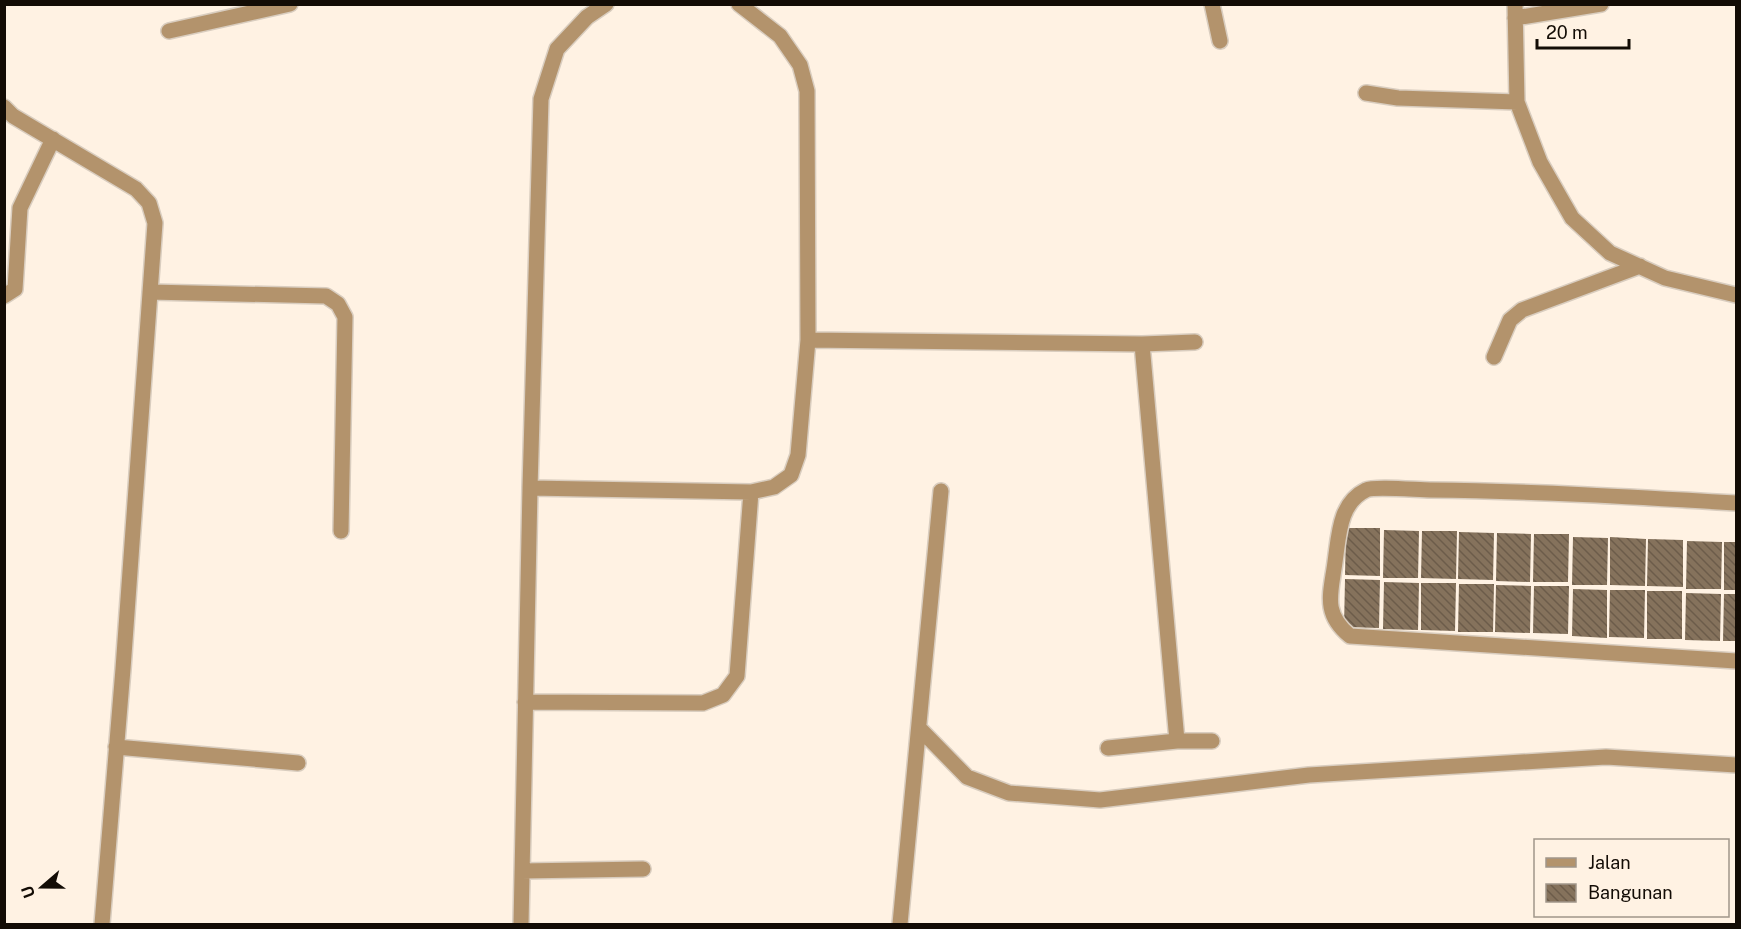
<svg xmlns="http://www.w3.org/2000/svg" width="1741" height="929" viewBox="0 0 1741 929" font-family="'Public Sans',sans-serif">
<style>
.building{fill:url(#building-back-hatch)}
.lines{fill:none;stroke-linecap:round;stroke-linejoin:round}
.minor-casing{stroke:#d9cdbf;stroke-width:18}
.minor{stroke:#b3936c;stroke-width:15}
</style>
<defs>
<pattern id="building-back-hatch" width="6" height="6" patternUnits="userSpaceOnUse" patternTransform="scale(1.5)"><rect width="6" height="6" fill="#85725c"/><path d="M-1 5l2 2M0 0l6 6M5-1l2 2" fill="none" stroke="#6c5c4a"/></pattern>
</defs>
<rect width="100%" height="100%" fill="#fff2e3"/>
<path class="building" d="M1346,528H1380V576L1345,575Z
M1384,530L1419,531L1418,578H1383Z
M1422,531H1457L1456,579L1421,578Z
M1459,532L1494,533L1493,580L1458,579Z
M1497,533L1531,534L1530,582L1496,581Z
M1534,534H1569L1568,582H1533Z
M1573,537L1608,538L1607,585H1572Z
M1610,537L1646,539L1645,586L1610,585Z
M1648,539L1683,540V587L1647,586Z
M1687,541L1722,542L1721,589H1686Z
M1724,542H1736V590H1724Z
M1345,579L1380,580L1379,628L1344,627Z
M1384,582L1419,583L1418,630L1383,629Z
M1421,583H1456L1455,631L1421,630Z
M1459,584H1494L1493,632H1458Z
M1496,585L1531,586L1530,633L1495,632Z
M1534,586H1569L1568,634L1533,633Z
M1573,589L1607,590V638L1572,636Z
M1610,590H1645L1644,638L1609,637Z
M1647,591H1682V639H1647Z
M1686,593L1721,594L1720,641L1685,640Z
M1724,594H1736V641H1723Z"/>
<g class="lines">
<defs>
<path id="minor" d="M606,4L587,17L557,49L541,99L530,488L751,492L774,487L791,475L798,455L808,340L807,91L800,65L780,36L739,4
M1212,4L1220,41
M1515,4L1517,102
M1515,18L1601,4
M169,31L290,4
M1366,93L1398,98L1517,102L1540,162L1572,218L1610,253L1665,278L1736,295
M4,107L13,116L136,189L149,203L155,223L123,669L102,924
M150,292L326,296L338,304L345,317L341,531
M4,296L15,289L20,208L53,139
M808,340L1142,344L1195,342
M1142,344L1177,741
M1494,357L1510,320L1522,310L1640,266
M1736,503C1634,497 1532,491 1430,490C1418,490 1375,486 1366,490C1339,503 1339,535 1335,562C1331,593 1322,613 1350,636L1736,661
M525,702L703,703L723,695L737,676L751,492
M919,728L967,777L1009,793L1100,800L1309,775L1606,757L1736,765
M116,747L298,763
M1108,748L1177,741H1212
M522,871L643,869
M521,924L530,488
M900,924L941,491"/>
</defs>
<use href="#minor" class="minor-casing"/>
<use href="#minor" class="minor"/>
</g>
<rect width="1741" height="929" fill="none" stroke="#130c05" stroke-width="12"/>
<rect x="1534" y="839" width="195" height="78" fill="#fff2e3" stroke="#a1968a" stroke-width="1.5"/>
<rect x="1546" y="858" width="30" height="9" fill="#b3936c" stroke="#a1968a" stroke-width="1.5"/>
<text x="1588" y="869" font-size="18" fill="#130c05">Jalan</text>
<rect x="1546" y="884" width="30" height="18" fill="url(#building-back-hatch)" stroke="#a1968a" stroke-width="1.5"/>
<text x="1588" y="899" font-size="18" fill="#130c05">Bangunan</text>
<g transform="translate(42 887) rotate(250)" stroke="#fff2e3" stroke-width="4.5" paint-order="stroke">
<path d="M0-4.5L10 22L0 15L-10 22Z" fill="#130c05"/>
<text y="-9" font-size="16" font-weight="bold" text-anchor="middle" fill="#130c05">U</text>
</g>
<path d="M1537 39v9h92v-9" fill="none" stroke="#130c05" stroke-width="3"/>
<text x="1546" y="39" font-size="18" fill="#130c05" stroke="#fff2e3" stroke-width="4.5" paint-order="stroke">20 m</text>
</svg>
